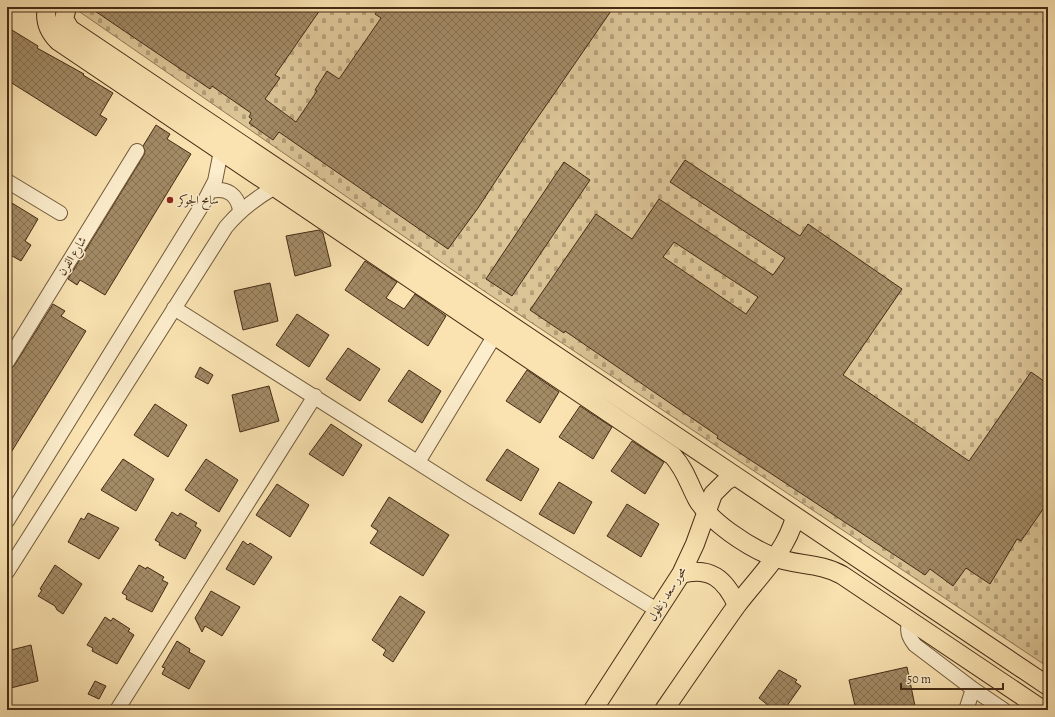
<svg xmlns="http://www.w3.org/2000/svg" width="1055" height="717" viewBox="0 0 1055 717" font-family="Alegreya,Amiri,serif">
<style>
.cemetery{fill:url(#cemetery-stones);stroke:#907856}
.building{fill:url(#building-cross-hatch);stroke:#442c15;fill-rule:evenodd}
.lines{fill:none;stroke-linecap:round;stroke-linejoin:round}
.minor-casing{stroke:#725a3c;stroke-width:16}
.major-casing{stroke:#442c15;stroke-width:20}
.minor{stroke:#fcedcc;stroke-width:14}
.major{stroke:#fae3b1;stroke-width:18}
.poi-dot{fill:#8f2418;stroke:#fcedcc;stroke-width:1.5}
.labels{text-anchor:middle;stroke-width:3;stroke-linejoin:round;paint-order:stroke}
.poi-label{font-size:12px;fill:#442c15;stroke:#fcedcc;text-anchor:start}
.street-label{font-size:12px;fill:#442c15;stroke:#fcedcc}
</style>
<defs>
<pattern id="cemetery-stones" width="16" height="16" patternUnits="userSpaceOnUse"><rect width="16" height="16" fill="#dbc496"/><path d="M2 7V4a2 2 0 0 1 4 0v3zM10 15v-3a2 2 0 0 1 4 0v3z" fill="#b39f79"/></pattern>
<pattern id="building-cross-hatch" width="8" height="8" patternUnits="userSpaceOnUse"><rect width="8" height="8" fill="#a38b66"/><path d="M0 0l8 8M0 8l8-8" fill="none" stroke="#867253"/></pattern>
</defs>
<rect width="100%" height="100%" fill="#fae3b1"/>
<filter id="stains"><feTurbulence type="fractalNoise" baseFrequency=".005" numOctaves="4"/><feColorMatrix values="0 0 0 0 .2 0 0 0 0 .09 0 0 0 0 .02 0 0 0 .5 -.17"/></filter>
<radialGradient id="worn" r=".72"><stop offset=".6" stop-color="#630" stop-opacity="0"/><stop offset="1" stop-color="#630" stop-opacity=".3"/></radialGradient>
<path class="cemetery" d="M79,7H1048V667L451,269L77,10Z"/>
<path class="building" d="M89,7H322L275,75L280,78L265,99L296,122L317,91L315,90L327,71L339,79L381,18L375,14L380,7H605L611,11L525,136L478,208L448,249L279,132L273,140L249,123L252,119L249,117L251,113L212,86L210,89Z
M7,27L38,46L37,48L84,74L83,75L113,93L100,115L107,119L96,136L7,80Z
M156,125L170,134L167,139L191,154L105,295L80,280L77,285L68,279L144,155L145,151L143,146Z
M685,160L800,236L808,224L902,289L843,375L969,461L1031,372L1048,384V502L1021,541L1017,539L990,584L966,568L953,586L930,569L925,575L717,438L718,436L565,331L564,333L530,310L596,214L632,239L659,199L773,275L785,258L670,182ZM674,242L758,297L746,314L663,257Z
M564,162L590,180L512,296L486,279Z
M7,200L38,219L25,241L31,245L21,261L7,253Z
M319,230L323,233L331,266L295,276L286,236Z
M365,261L397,282L386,298L404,309L415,294L446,316L428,346L345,290Z
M270,283L278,321L243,330L234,291Z
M53,304L65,311L61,316L86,331L7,459V373L14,366Z
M297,314L329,335L309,367L276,345Z
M348,348L380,369L360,401L326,379Z
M200,367L213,375L208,384L195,377Z
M409,370L441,391L422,423L388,401Z
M527,370L559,392L540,423L506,401Z
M269,386L279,421L240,432L232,395Z
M155,404L187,425L168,457L134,435Z
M580,406L612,427L593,459L559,437Z
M331,424L362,445L343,476L309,454Z
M632,441L664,462L645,494L611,471Z
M507,449L539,469L521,501L486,480Z
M123,459L154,479L136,511L101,490Z
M206,459L238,480L219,512L185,490Z
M559,482L592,502L574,534L539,514Z
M277,484L309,505L290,537L256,515Z
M389,497L449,535L423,576L370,543L378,531L371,526Z
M627,504L659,524L641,557L607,536Z
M172,512L178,516L180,513L197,523L195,526L201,530L185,559L159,545L160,543L155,540Z
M88,513L119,528L99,559L68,542L81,518L84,520Z
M243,541L248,545L250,543L272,557L254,585L226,569Z
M55,565L82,584L63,614L57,610L55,606L38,596L42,590L40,589Z
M139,565L146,569L147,567L164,577L162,580L168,583L152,612L126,599L127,596L122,593Z
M211,591L240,607L222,636L205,626L202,632L195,618Z
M400,596L425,612L393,662L383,655L386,650L372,640Z
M105,617L111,621L113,618L130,629L128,631L134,635L117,664L92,651L93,648L87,645Z
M177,641L190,649L189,652L205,661L189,689L162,674L165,668L162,667Z
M31,645L38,681L7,689V651Z
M907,667L915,706L895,710H856L849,680Z
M779,670L797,680L795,682L801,686L784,710H774L759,698Z
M95,681L106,686L99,699L88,694Z"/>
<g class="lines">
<defs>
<path id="minor" d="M7,181L60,213
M211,191C227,187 238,195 240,211
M174,308L466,493L657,610
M7,362L137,151
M418,462L495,335
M7,521L204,202L215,181L221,151
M7,572L226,227C240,210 256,198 275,187
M909,620C907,632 908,636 915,645L973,689L1004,710
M117,710L315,396
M966,710L973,689"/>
<path id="major" d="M47,7C44,21 48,31 58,41L673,456C686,471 688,482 697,499C710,522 747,546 771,556C794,566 819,562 842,575L1043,710
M67,7L64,19L70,29L1048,686
M681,574C710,566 725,579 737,605
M593,710L681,574L695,544L713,494L726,481L734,476
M664,710C688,675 712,640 737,605C758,577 786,552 795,517"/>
</defs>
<use href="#minor" class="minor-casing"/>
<use href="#major" class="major-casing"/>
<use href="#minor" class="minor"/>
<use href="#major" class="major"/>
</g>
<circle class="poi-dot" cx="170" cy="200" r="4"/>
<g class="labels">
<g class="poi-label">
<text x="178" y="204">سامح الجوكر</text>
</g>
<g class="street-label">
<text transform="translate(72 256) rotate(-58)" y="4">شارع الفرن</text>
<text transform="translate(667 594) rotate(-58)" y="4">محور سعد زغلول</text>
</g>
</g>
<rect width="1055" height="717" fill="none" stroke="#fae3b1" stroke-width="24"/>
<rect x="8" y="8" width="1039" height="701" fill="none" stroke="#442c15" stroke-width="2"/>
<rect x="12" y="12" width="1031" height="693" fill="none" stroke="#442c15"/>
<path d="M901 683v6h102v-6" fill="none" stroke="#442c15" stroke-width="2"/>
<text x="907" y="683" font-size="12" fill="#442c15" stroke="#fcedcc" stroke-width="3" paint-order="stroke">50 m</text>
<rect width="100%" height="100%" filter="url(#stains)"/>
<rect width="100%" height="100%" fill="url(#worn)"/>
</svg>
